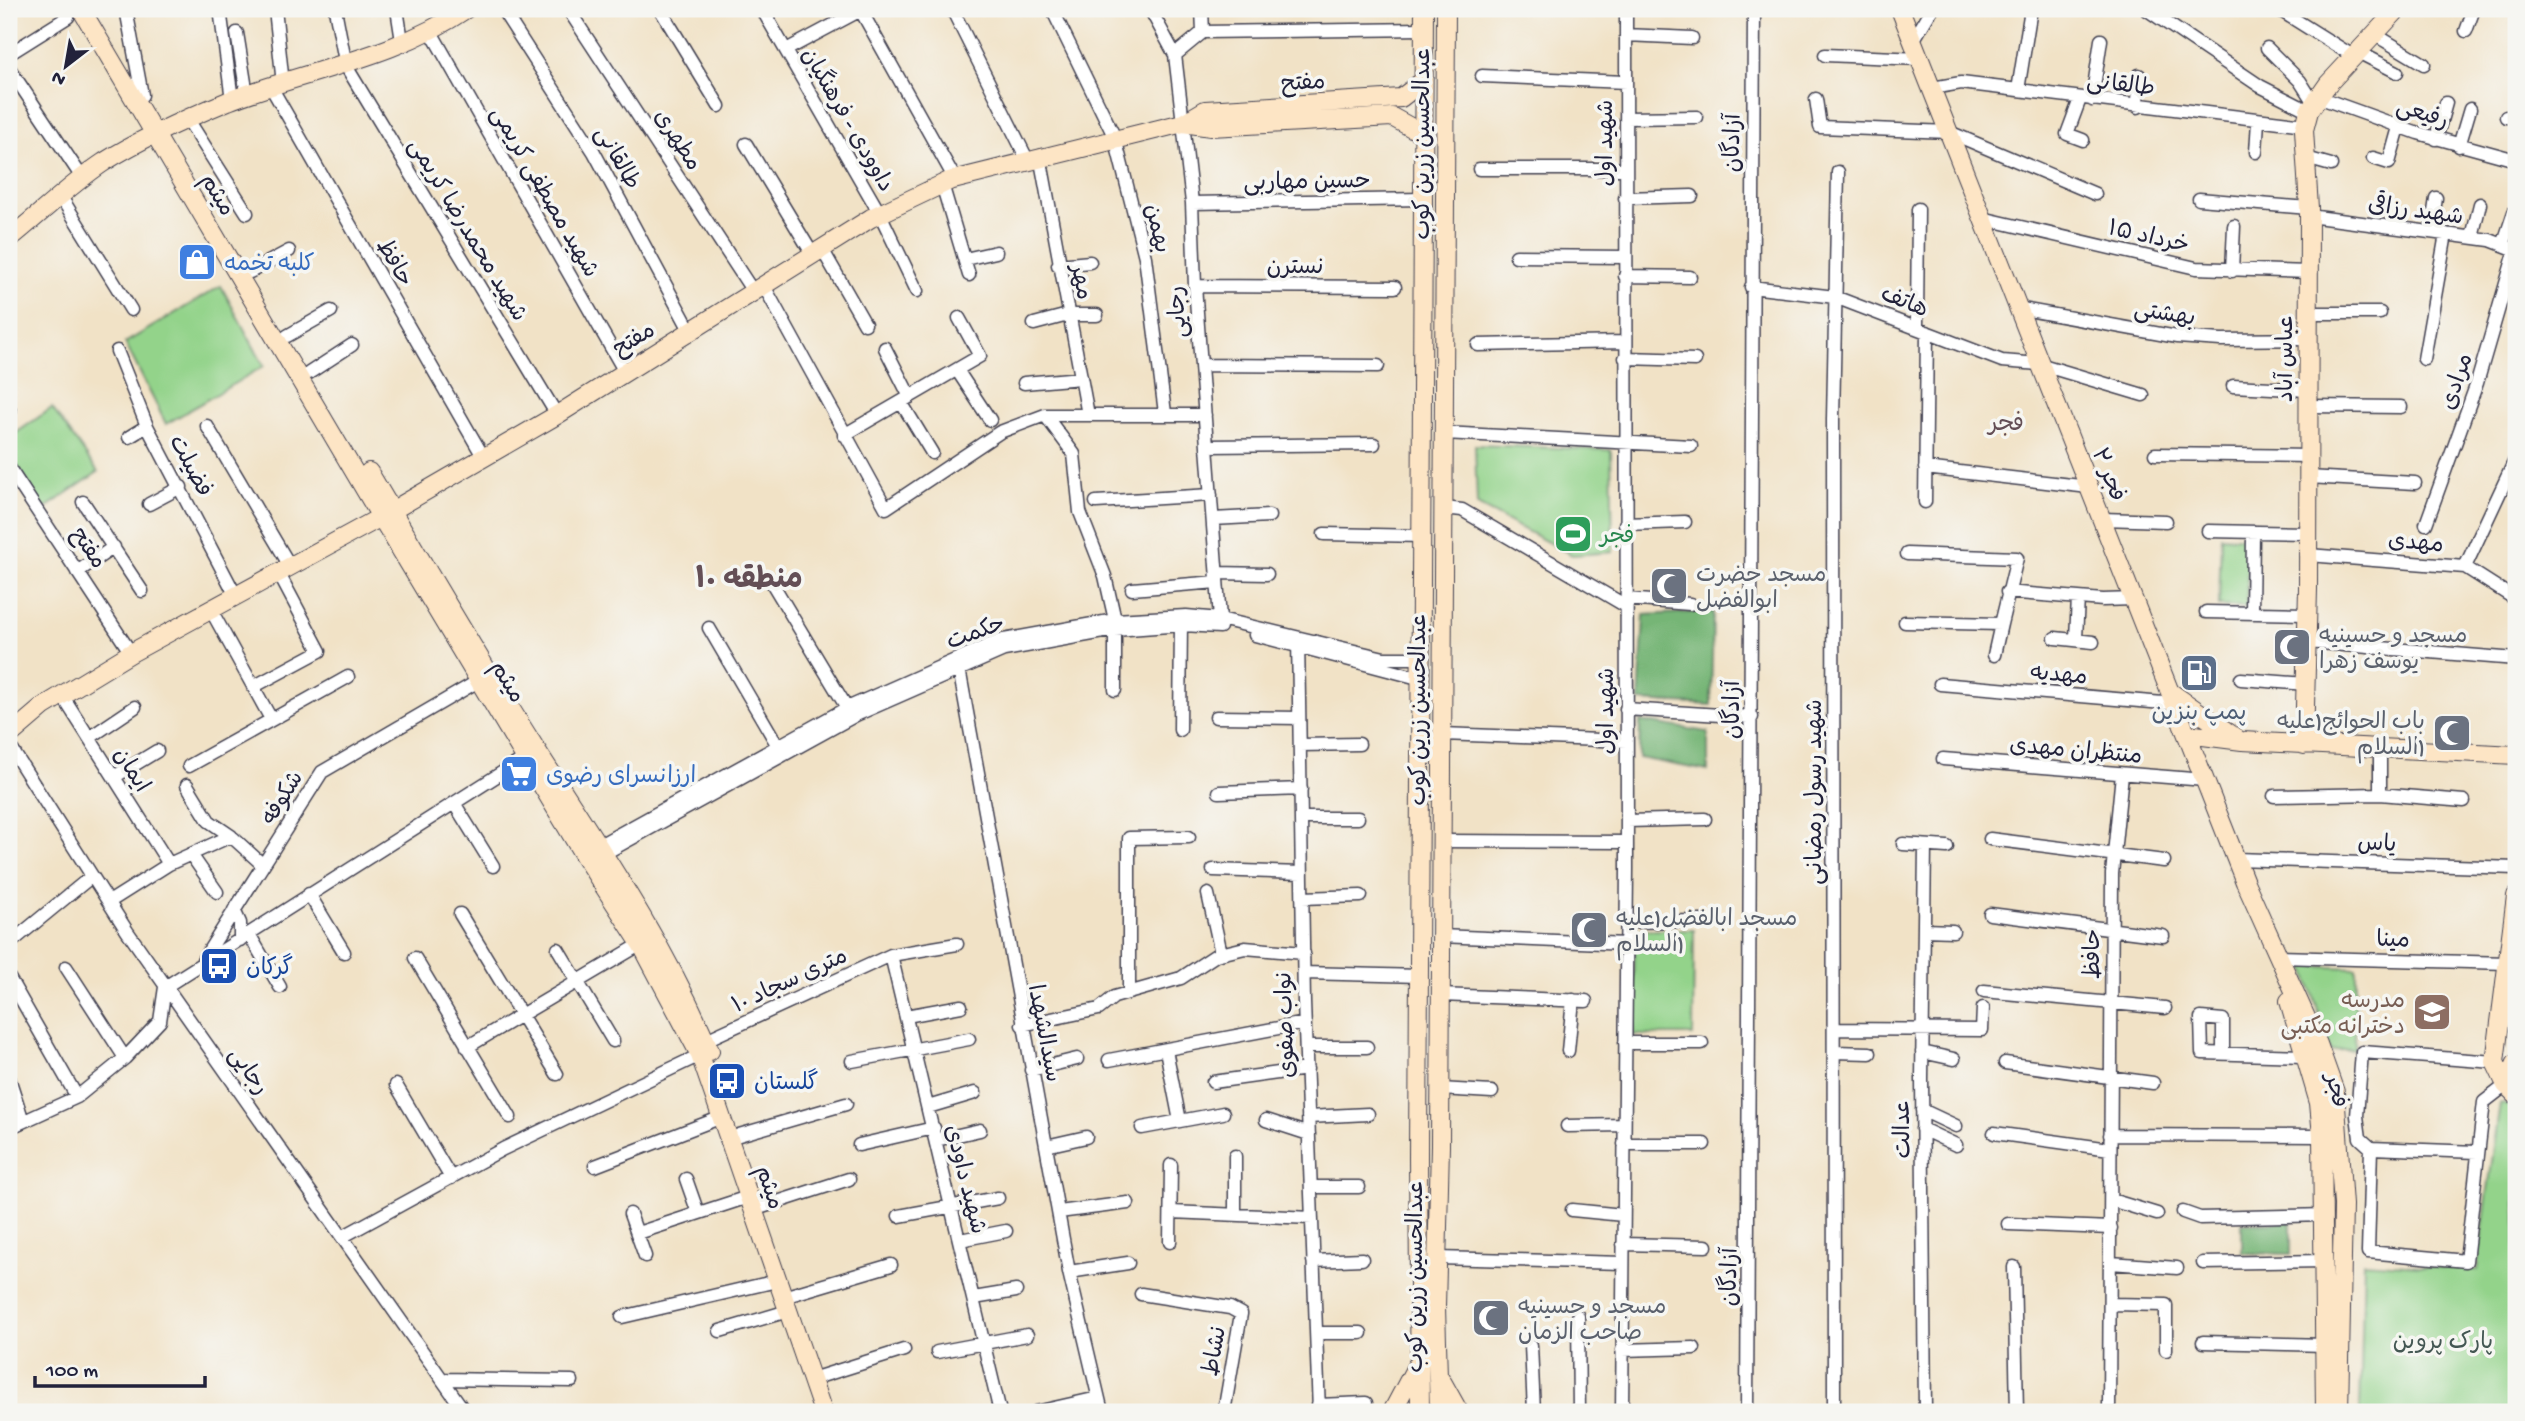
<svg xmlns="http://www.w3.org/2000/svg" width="2525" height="1421" viewBox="0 0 2525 1421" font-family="'Gochi Hand','Playpen Sans Arabic',sans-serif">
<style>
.green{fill:#93d38a;stroke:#5a7a62;stroke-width:2}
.forest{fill:#76b576;stroke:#4c6c58;stroke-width:2}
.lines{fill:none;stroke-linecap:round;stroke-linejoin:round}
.street-casing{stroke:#413f50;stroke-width:15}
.secondary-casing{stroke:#413f50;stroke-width:20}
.street{stroke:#fff;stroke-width:12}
.secondary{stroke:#fde5c5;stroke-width:18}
.labels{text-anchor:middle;stroke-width:7;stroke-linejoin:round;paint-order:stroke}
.street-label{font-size:23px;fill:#22223b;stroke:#f6f6f2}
.shop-label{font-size:23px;fill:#366cbe;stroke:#f6f6f2;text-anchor:start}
.leisure-label{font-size:23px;fill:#27864d;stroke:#f6f6f2;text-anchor:start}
.worship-label{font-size:23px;fill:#5b616d;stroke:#f6f6f2;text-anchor:start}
.service-label{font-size:23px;fill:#4e5e75;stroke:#f6f6f2}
.transit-label{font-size:23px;fill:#164399;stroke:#f6f6f2;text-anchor:start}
.education-label{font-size:23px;fill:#785e54;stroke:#f6f6f2;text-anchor:end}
.park-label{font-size:23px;fill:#445753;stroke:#f6f6f2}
.neighbourhood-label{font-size:24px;fill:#644f56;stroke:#f6f6f2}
.district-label{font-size:30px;font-weight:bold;fill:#644f56;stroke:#f6f6f2}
</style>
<rect width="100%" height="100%" fill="#f6f6f2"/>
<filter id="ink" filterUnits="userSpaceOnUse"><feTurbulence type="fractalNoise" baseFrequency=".0143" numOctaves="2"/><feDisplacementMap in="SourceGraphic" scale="14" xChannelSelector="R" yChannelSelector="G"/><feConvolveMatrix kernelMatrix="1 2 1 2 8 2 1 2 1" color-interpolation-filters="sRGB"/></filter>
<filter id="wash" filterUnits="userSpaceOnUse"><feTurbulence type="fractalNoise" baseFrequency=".00686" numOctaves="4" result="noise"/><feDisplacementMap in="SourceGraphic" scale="28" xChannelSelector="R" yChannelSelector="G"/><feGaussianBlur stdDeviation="1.57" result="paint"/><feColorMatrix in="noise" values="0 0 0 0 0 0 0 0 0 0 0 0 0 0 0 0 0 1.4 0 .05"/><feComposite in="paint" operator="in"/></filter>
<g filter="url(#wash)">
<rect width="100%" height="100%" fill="#f1e2c6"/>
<path class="green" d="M221,286L264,366L166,424L125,343Z
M52,408L98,472L44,509L9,452V438Z
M1475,445L1611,450L1613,552L1572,555L1477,505Z
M2221,536L2249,538L2246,607L2219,606Z
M1635,930H1694L1693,1035H1633Z
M2304,966L2356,968L2355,1049L2331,1051Z
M2500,1103L2516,1108V1412H2360L2364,1262L2477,1270Z"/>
<path class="forest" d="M1713,611L1711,705L1639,701L1644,615Z
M1640,721L1708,732V771L1639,758Z
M2291,1222V1254L2242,1253V1223Z"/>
</g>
<g filter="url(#ink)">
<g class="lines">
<defs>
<path id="street" d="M126,9L142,95
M220,9L232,100
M275,9L283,84
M335,9L346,66L557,415
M397,9L402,41
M502,9L594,152L691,332
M568,9L754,293
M660,9L719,106
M762,9L880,214L917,291
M860,9L955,179
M952,9L1027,159
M1052,9L1115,138L1145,257L1165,413
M1150,9L1175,55L1183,123L1192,203L1195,286L1220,619
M1202,9L1203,32
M2146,9L2260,86L2309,111
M2278,9L2353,56
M430,30L625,372
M2466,31L2474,9
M237,33L247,95
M2374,34L2424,64
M1626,35L1692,38
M1913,41L1932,9
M2267,48L2300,81L2314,103
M786,50L861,10
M2358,52L2397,72
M9,54L68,17
M1175,55L1203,32L1423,29
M1825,55L1920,59
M9,68L83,179
M1482,76L1626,82
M271,87L484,458
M1932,88L1961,83L2305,125
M2018,90L2031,9
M2318,97L2418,133L2516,160
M1816,99L1820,127L1949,132L2095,194
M2080,99L2067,134L2083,140
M2092,100L2101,40
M2138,107L2139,75
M2506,117L2516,118
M187,118L247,213
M1626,118L1697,117
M2436,139L2446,103
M746,144L813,255
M2459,146L2470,109
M2256,152L2258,121
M1040,156L1088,415
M2306,158L2331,165
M2373,158L2389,163L2399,127
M1479,169H1625
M942,184L969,275
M61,197L131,310
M1625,198L1692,196
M2199,199L2309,208
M1192,203L1423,199
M2309,216L2490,240L2516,250
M1982,218L2196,268L2309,272
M2431,232L2436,198
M2472,237L2480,204
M2503,245L2514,212
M822,249L865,324
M1516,256L1625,257
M965,259L996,252
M1058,265L1090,262
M2232,271L2234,226
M250,272L289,251
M1625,276L1690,277
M764,286L886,508L1000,432L1045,415H1205
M1195,286L1395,287
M1751,287L1835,297L2002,361L2039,364L2143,395
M2017,308L2177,337L2221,340L2308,339
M2308,313H2380
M1034,324L1068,315H1097
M1917,326L1918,209
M287,336L331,311
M1478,345L1625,342
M885,348L910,397
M117,351L147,426L236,596
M1625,358L1695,360
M2424,359L2446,234
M1202,365L1378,366
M957,370L990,420
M309,373L352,345
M1024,383L1081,378
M2233,386L2308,390
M901,402L932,453
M2308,406L2401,407
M9,409L10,411
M1045,415L1074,454L1080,512L1105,576L1115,620V690
M207,426L290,566
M1444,433L1691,446
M844,435L980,356L959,318
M129,437L147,426
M1208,446L1374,444
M2155,454L2308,456
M9,468L131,653
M1925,468L2089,487
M2308,477L2415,483
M83,502L142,591
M1096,502L1211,495
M1925,502L1927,332
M149,504L181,487
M1444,508L1462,510L1626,606
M1213,519L1269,516
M2102,519L2166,521
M1625,524L1685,522
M2426,524L2477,383L2516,249
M2208,531L2308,533
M1324,534L1423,536
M2308,555L2465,567L2512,597L2516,588
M2465,567L2516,458
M77,572L114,547
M1217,573L1267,574
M772,583L847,708
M1132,589L1217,582
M2007,592L2103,600L2134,599
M1626,599L1690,604
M211,610L271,719
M2206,612L2308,614
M2252,613L2253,534
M1905,622L2001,624L2017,558L1907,554
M709,628L778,746
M1255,635L1422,679
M2055,638L2093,642
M2076,638L2078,598
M1298,639L1304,1002L1319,1412
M2307,642L2516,659
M1994,655L2001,624
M958,663L1069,1272L1102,1412
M2241,679L2306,684
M1940,684L2175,704
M253,687L320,651L278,572
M62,695L169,864
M1626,709L1752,717
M1216,717L1299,718
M1180,730L1181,620
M1442,734L1626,741
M89,738L135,707
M9,745L127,931L465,1412
M1300,745L1359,744
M1943,759L2205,780
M189,766L348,677
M114,777L157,751
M1219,792L1301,789
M2380,794V748
M2274,796L2380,794L2464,801
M454,803L493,866
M1301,818H1358
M1627,821L1705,819
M231,836L263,865
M1990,839L2164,861
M1441,841L1627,842
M1903,844L1947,847
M1925,846L1922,1079L1925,1412
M594,848L847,708L998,641L1115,620L1186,616L1220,619L1384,658H1422
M192,856L217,892
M598,857L856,715L1004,650L1115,630L1182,625L1220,627
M2236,859L2516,868
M1213,870L1302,873
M309,894L344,952
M1208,894L1221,953
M1302,898L1361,896
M109,902L169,864L231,836L209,821L187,785
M234,910L240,923V940
M460,914L557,1074
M1990,914L2163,936
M1627,922L1701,921
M1924,930L1953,931
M249,934L280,987
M1440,936L1626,944
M9,944L92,876
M558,949L613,1041
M891,955L1000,1412
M2277,957L2508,963
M415,958L510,1117
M203,960L322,772L480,680
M66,967L125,1058
M1304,973L1420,976
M9,978L77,1097
M165,987L525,758
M1984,991L2165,1008
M1129,992V838L1189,837
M1440,995L1586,1001
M906,1016L961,1006
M1022,1025L1099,1009L1114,997L1181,978L1216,955L1245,948L1304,953
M1834,1029L1982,1030L1983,1008
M706,1040L891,955L957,944
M1625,1043H1702
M467,1047L641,944
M1306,1047H1367
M1166,1050L1180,1121
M1568,1051L1573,1000
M1834,1052L1870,1053
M1922,1052L1954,1059
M2223,1054V1020L2201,1018L2202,1053L2304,1056
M1109,1060L1305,1023
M852,1061L969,1039
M2495,1062L2362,1052L2357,1116L2360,1138L2371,1148L2368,1252L2466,1261L2484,1102L2506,1085
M2005,1063L2153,1083
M1031,1070L1077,1059
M9,1078L23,1121
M1213,1082L1307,1069
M396,1085L451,1178
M1440,1089L1492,1092
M928,1107L975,1093
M1922,1110L1956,1126
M1308,1117L1368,1114
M1266,1120L1309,1134
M1567,1126L1624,1125
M9,1128L77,1097L125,1058L160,1021L165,987
M1142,1128L1223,1113
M1922,1129L1956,1145
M1994,1133L2110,1149
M739,1135L846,1104
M2110,1135L2322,1136
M936,1140L980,1130
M1624,1144H1704
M859,1145L934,1128
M1046,1146L1086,1137
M2371,1148L2477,1152
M595,1166L722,1117
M686,1179L698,1213
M1311,1187H1359
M2111,1200L2157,1214
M762,1207L849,1179
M1572,1210L1623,1215
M1059,1212L1128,1203
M1171,1212L1312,1218
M2183,1212L2200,1218L2325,1215
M630,1214L645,1256
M1235,1215V1156
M899,1216L998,1198
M2008,1224L2111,1228
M638,1233L748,1197
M342,1237L503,1149L700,1055
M960,1240L1006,1231
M1170,1242L1171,1165
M1623,1244L1706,1246
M1437,1258L1623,1263
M1313,1261L1362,1259
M2111,1263L2177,1268
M2203,1263L2325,1261
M2014,1267L2017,1412
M1069,1272L1128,1263
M1141,1294L1230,1308L1241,1314L1224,1412
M790,1295L891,1265
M974,1298L1016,1291
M2110,1304L2166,1305V1350
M1578,1316L1579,1412
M622,1317L777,1281
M720,1331L788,1311
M1316,1333H1361
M2203,1342L2325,1345
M1531,1345L1534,1412
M1622,1350L1694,1348
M937,1352L1027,1335
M442,1379L572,1381
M812,1379L904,1350
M1318,1405L1366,1403
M1036,1412L1098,1398
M1622,1412L1627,868L1626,9
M1747,1412L1754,9
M1834,1412L1833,419L1838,172
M2109,1412L2112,874L2122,774"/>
<path id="secondary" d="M81,9L381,517L583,854L641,944L700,1055L823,1412
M1900,9L2245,882L2318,1044L2335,1092L2343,1205L2339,1412
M1423,134L1392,117L1211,127L1183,123L1205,110L1401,98L1423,81
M9,239C40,214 71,184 104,162C142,138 187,118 228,101C308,70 394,58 466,9
M369,472C424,565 478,658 536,749C598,846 665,943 710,1051
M2170,692L2236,738
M2187,734L2242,741L2516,755
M9,736L44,706L131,653L381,517L557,415L871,218L949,181L1183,123
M2304,745L2308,589L2309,208L2304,130L2309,111L2328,84L2398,9
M2516,896L2495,1062L2506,1085L2516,1095
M2289,1001L2319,1103L2322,1136L2325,1412
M2506,1085L2516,1063
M1440,1378L1459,1412
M1392,1412L1417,1365
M1420,1412L1418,1158L1424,9
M1439,1412L1436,1307L1440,1146L1446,9"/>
</defs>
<use href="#street" class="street-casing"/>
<use href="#secondary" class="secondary-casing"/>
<use href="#street" class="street"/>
<use href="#secondary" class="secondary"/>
</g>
</g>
<defs>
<symbol id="shop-square" viewBox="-11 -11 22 22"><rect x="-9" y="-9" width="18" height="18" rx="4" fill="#3f7fe0" stroke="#f6f6f2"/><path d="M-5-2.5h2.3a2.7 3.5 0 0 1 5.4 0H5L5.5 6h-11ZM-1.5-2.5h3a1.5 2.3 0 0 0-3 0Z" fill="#fff"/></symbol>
<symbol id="stadium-square" viewBox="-11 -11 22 22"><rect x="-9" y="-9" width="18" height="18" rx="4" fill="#2e9e5b" stroke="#f6f6f2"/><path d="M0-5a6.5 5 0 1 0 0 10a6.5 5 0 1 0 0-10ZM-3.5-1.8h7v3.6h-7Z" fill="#fff"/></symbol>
<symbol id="mosque-square" viewBox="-11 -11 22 22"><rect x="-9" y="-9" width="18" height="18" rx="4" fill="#6b7280" stroke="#f6f6f2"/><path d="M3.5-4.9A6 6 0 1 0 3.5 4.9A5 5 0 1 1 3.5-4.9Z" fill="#fff"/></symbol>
<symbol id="fuel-square" viewBox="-11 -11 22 22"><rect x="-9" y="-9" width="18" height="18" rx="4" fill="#5c6f8a" stroke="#f6f6f2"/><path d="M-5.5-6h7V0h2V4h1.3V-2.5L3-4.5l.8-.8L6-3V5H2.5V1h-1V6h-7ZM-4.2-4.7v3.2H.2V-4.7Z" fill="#fff"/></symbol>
<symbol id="supermarket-square" viewBox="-11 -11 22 22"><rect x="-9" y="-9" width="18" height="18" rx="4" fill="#3f7fe0" stroke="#f6f6f2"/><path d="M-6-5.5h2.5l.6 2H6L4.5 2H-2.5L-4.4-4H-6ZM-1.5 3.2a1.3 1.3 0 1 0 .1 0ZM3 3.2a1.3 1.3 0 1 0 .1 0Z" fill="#fff"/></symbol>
<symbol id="bus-square" viewBox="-11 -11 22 22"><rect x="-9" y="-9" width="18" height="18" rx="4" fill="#1a4fb4" stroke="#f6f6f2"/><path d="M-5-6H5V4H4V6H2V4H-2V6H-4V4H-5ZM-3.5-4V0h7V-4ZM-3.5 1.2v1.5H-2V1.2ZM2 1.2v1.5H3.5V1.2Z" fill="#fff"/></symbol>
<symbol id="school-square" viewBox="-11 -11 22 22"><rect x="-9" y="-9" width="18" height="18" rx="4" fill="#8d6e63" stroke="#f6f6f2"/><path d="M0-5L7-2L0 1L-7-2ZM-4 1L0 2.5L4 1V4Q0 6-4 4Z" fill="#fff"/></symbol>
</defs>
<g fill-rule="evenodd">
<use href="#shop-square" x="175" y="240" width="44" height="44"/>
<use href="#stadium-square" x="1551" y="512" width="44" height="44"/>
<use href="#mosque-square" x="1647" y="564" width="44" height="44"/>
<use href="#mosque-square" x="2270" y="625" width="44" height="44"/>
<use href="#fuel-square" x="2177" y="651" width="44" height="44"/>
<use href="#mosque-square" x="2430" y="711" width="44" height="44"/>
<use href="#supermarket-square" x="497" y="752" width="44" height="44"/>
<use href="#mosque-square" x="1567" y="908" width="44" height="44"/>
<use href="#bus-square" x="197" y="944" width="44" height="44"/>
<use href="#school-square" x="2410" y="990" width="44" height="44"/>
<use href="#bus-square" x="705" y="1059" width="44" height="44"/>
<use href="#mosque-square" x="1469" y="1296" width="44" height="44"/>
</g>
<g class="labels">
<g class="street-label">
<text transform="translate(1303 81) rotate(-3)" y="8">مفتح</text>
<text transform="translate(2121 83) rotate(7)" y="8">طالقانی</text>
<text transform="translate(2423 112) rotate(18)" y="8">رفیعی</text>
<text transform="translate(849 119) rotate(60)" y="8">داوودی - فرهنگیان</text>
<text transform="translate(679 139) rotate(57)" y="8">مطهری</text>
<text transform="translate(1604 143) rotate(-90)" y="8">شهید اول</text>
<text transform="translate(1731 143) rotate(-89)" y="8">آزادگان</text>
<text transform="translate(1421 144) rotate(-90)" y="8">عبدالحسین زرین کوب</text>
<text transform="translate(619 157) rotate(60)" y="8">طالقانی</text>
<text transform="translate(1307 180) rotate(-1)" y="8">حسین مهاربی</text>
<text transform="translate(546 191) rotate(60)" y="8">شهید مصطفی کریمی</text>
<text transform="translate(219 194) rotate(59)" y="8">میثم</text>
<text transform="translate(2416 209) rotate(8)" y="8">شهید رزاقی</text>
<text transform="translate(1159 228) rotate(77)" y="8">بهمن</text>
<text transform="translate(469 229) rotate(59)" y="8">شهید محمدرضا کریمی</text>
<text transform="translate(2149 235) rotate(13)" y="8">۱۵ خرداد</text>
<text transform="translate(396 262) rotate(60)" y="8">حافظ</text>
<text x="1295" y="273">نسترن</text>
<text transform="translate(1083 282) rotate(79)" y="8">مهر</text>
<text transform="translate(1905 300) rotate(22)" y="8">هاتف</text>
<text transform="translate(1176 312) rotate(-94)" y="8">رجایی</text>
<text transform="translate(2165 312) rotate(9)" y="8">بهشتی</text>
<text transform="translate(633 338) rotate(-31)" y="8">مفتح</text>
<text transform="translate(2284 359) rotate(-90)" y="8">عباس آباد</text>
<text transform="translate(2455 381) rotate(-71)" y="8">مرادی</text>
<text transform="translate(192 465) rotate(62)" y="8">فضیلت</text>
<text transform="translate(2110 474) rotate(68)" y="8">فجر ۲</text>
<text transform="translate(2416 541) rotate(5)" y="8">مهدی</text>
<text transform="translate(90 547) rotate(56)" y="8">مفتح</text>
<text transform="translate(975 631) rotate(-20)" y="8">حکمت</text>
<text transform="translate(2059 673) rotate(5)" y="8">مهدیه</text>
<text transform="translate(509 681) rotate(59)" y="8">میثم</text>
<text transform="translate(1417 710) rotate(-90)" y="8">عبدالحسین زرین کوب</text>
<text transform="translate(1731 710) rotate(-90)" y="8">آزادگان</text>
<text transform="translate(1605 711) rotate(-90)" y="8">شهید اول</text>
<text transform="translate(2076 749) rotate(5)" y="8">منتظران مهدی</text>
<text transform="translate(133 769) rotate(58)" y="8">ایمان</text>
<text transform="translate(1813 792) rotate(-90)" y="8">شهید رسول رمضانی</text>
<text transform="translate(281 797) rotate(-58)" y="8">شکوفه</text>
<text transform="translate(2377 842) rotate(2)" y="8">یاس</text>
<text transform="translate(2393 938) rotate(2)" y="8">مینا</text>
<text transform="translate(2091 954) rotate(-90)" y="8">حافظ</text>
<text transform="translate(789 979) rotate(-25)" y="8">۱۰ متری سجاد</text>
<text transform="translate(1284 1025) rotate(-92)" y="8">نواب صفوی</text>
<text transform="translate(1046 1033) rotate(79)" y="8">سیدالشهدا</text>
<text transform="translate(250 1070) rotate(55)" y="8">رجایی</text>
<text transform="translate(2338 1090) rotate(77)" y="8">فجر</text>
<text transform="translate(1901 1129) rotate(-91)" y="8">عدالت</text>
<text transform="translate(967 1179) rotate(76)" y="8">شهید داودی</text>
<text transform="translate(771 1187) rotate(71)" y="8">میثم</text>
<text transform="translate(1414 1277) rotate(-90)" y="8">عبدالحسین زرین کوب</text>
<text transform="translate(1728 1277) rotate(-89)" y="8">آزادگان</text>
<text transform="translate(1213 1351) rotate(-80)" y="8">نشاط</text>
</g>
<g class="shop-label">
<text x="224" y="270">کلبه تخمه</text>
<text x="546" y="782">ارزانسرای رضوی</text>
</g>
<g class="leisure-label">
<text x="1600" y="542">فجر</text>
</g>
<g class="worship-label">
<text x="1696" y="581">مسجد حضرت<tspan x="1696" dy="26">ابوالفضل</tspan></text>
<text x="2319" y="642">مسجد و حسینیه<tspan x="2319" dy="26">یوسف زهرا</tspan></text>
<text x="2425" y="728" text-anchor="end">باب الحوائج(علیه<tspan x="2425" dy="26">السلام)</tspan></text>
<text x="1616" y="925">مسجد ابالفضل(علیه<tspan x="1616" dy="26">السلام)</tspan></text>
<text x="1518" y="1313">مسجد و حسینیه<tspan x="1518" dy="26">صاحب الزمان</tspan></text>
</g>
<g class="service-label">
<text x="2199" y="719">پمپ بنزین</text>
</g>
<g class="transit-label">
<text x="246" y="974">گرکان</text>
<text x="754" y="1089">گلستان</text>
</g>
<g class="education-label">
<text x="2405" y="1007">مدرسه<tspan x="2405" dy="26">دخترانه مکتبی</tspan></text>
</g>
<g class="park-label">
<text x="2443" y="1348">پارک پروین</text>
</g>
<g class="neighbourhood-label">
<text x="2006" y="430">فجر</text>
</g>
<g class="district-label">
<text x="749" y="587">منطقه ۱۰</text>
</g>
</g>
<rect width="2525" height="1421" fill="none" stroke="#f6f6f2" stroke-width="35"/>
<g transform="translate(66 66) rotate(211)" stroke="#f6f6f2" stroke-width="5" paint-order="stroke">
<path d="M0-5L12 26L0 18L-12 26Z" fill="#22223b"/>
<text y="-10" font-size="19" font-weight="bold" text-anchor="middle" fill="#22223b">N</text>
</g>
<path d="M35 1376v10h170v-10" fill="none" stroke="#22223b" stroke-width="3.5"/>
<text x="46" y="1376" font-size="21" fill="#22223b" stroke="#f6f6f2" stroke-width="5" paint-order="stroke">100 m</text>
</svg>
